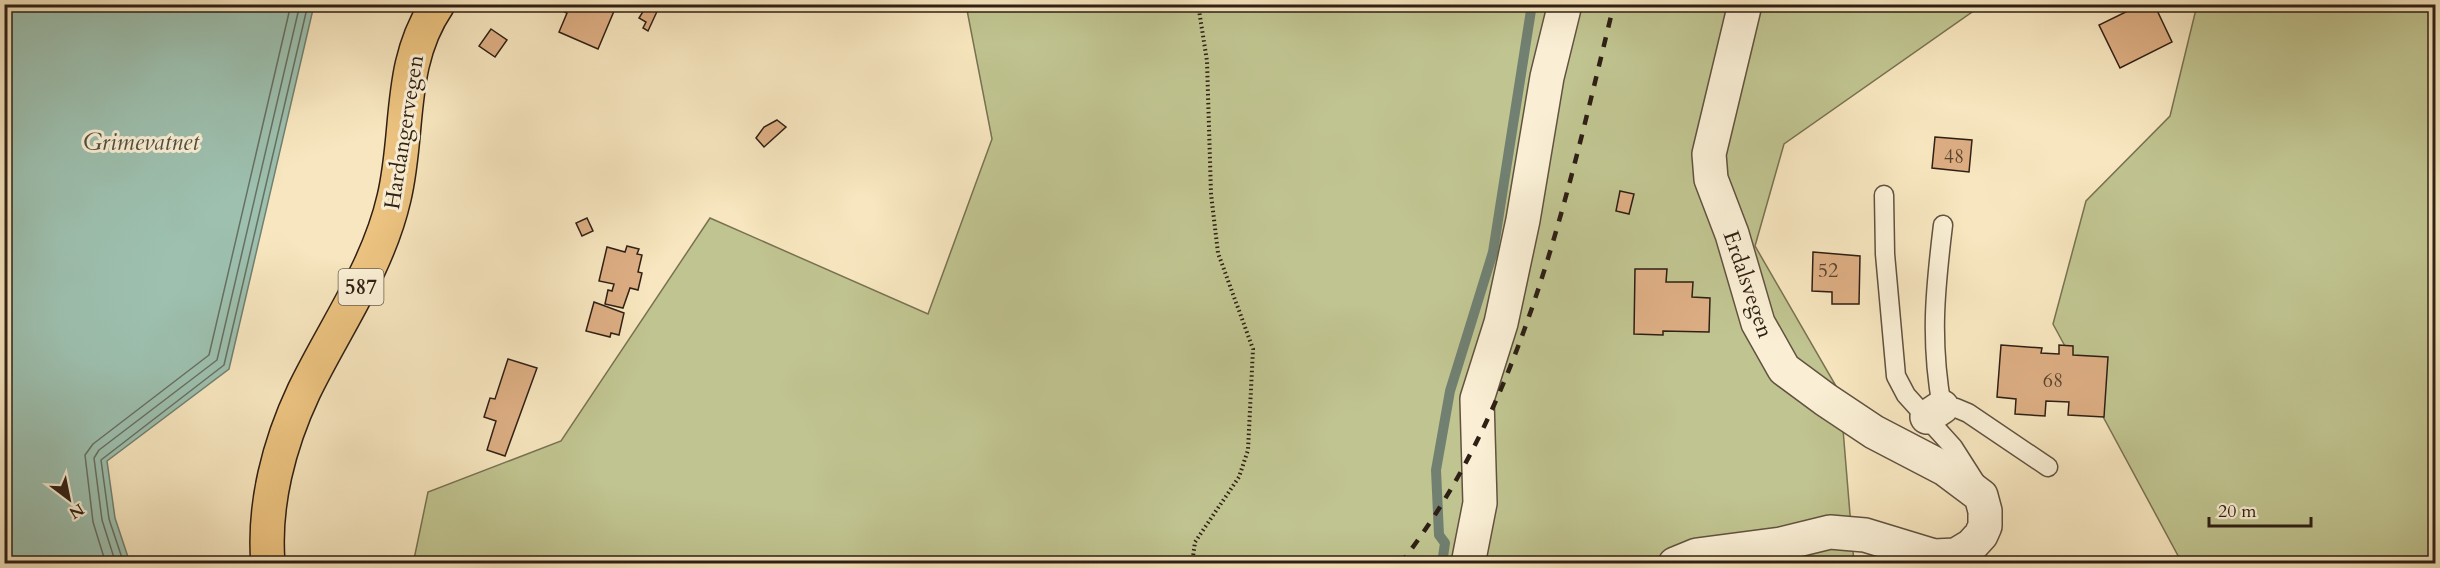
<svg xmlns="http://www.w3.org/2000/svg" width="2440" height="568" viewBox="0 0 2440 568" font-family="Cardo,serif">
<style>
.green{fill:#c0c490;stroke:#787252;stroke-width:1.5}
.water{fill:#9dc0af;stroke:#718071;stroke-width:1.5}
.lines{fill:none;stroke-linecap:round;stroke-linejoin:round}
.shore{stroke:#667062;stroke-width:1.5}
.stream{stroke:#718071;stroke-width:10}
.building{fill:#ddae83;stroke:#2f2015;stroke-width:1.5}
.lane-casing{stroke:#615240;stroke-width:21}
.street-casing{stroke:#615240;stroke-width:36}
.primary-casing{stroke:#2f2015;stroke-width:36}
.path{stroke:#2f2015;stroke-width:4;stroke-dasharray:1.5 3;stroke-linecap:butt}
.lane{stroke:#faefd5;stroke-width:18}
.street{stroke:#faefd5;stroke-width:33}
.primary{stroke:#ecc380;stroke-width:33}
.rail{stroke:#2f2015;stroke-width:4.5;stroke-dasharray:10 10;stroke-linecap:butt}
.labels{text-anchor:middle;stroke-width:6;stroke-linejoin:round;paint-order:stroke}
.number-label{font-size:20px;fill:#5a4430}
.shield{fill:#faefd5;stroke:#6c5e4f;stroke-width:1.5}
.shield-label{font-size:21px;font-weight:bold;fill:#2f2015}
.street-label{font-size:22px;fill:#2f2015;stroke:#faefd5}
.water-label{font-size:24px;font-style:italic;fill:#505043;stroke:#faefd5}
</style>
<rect width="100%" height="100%" fill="#f7e6bf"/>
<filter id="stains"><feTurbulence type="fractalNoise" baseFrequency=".00333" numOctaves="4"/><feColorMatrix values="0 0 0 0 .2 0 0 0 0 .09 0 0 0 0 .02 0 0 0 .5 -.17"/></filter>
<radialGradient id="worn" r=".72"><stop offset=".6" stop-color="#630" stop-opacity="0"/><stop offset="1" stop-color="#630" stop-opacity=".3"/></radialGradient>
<path class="green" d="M1966,4L1972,12L1784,144L1755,246L1840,393L1854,563L413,564L428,492L561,441L710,218L928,314L992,139L966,5Z
M2197,5H2435V563H2182L2053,324L2086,201L2170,116Z"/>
<path class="water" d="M4,5H314L229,369L107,461L115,518L130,563H5Z"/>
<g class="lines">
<path class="shore" d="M106,564L93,522L85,455L93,444L209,355L291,4
M116,564L102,520L94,458L99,450L217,360L300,4
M124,564L109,519L101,460L224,365L308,4"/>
<path class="stream" d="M1442,564L1445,543L1439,535L1436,470L1450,391L1493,252L1532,4"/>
</g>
<path class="building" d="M565,4H617L598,49L559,32L567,13L563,11Z
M639,4L660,5L648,31L643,28L646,22L639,18L644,10L638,8Z
M2142,4H2154L2172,42L2120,68L2099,25Z
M491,29L507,40L495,57L479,46Z
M777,120L786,127L764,147L756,138L764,127Z
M1935,137L1972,140L1969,172L1932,168Z
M1620,191L1634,194L1629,214L1616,211Z
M587,218L593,231L582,236L576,223Z
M627,246L639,249L637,254L642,255L638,272L642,273L638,290L630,288L623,308L605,304L608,290L612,291L614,284L599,281L607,247L625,252Z
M1813,252L1860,256L1859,304H1832V292L1812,291Z
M1635,269H1667L1666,282H1693L1692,297L1710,298L1709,332L1663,331V335L1634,334Z
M594,302L624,313L619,335L611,333L610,337L586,331Z
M2001,345L2042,348L2041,353L2059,354V345L2073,346V355L2108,357L2104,417L2068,415L2069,402L2046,401L2045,416L2015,414L2016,399L1997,397Z
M508,359L537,368L505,456L487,450L496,421L484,417L490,398L495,399Z"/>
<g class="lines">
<defs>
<path id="lane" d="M1884,195L1885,254L1896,376L1906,395L1953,447L1976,483
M1943,225C1935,291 1930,341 1942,407L1956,408L1968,413L2048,467"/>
<path id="street" d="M1927,417L1942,407
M1468,564L1480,503L1477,399L1501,323L1523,220L1547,77L1565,4
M1675,564L1697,555L1781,544L1830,532L1865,535L1934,556L1956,555L1971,546L1981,535L1985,526V511L1981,496L1945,469L1874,432L1826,400L1784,369L1758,323L1732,234L1711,179L1709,154L1745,4"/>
<path id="primary" d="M268,564C263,505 279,444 304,391C335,327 378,268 394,198C410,131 397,64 438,4"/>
</defs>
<use href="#lane" class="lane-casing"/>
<use href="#street" class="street-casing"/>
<use href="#primary" class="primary-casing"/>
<path class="path" d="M1192,564L1195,542L1239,477L1248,450L1253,349L1218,253L1211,194L1207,61L1198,4"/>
<use href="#lane" class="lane"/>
<use href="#street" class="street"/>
<use href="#primary" class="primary"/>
<path class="rail" d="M1400,564C1524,406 1567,195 1614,4"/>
</g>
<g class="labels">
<g class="number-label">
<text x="1954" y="163">48</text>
<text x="1828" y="277">52</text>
<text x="2053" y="387">68</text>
</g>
<rect class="shield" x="338.5" y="269" width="45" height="36" rx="4.5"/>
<g class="shield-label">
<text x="361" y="294">587</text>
</g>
<g class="street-label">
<text transform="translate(403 132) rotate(-81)" y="8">Hardangervegen</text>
<text transform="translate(1749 284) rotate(71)" y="8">Erdalsvegen</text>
</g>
<g class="water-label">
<text x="141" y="150">Grimevatnet</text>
</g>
</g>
<rect width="2440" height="568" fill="none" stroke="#f7e6bf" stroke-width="24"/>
<rect x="6" y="6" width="2428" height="556" fill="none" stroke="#2f2015" stroke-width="3"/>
<rect x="12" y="12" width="2416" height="544" fill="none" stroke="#2f2015" stroke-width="1.5"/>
<g transform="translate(69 499) rotate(148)" stroke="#faefd5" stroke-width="4.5" paint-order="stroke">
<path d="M0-4.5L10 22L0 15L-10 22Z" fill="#2f2015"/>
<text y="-9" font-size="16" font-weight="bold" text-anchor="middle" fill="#2f2015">N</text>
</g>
<path d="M2209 517v9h102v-9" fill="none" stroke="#2f2015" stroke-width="3"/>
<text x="2218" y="517" font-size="18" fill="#2f2015" stroke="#faefd5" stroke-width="4.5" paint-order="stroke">20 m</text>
<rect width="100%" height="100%" filter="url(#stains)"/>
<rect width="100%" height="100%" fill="url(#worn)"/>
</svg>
